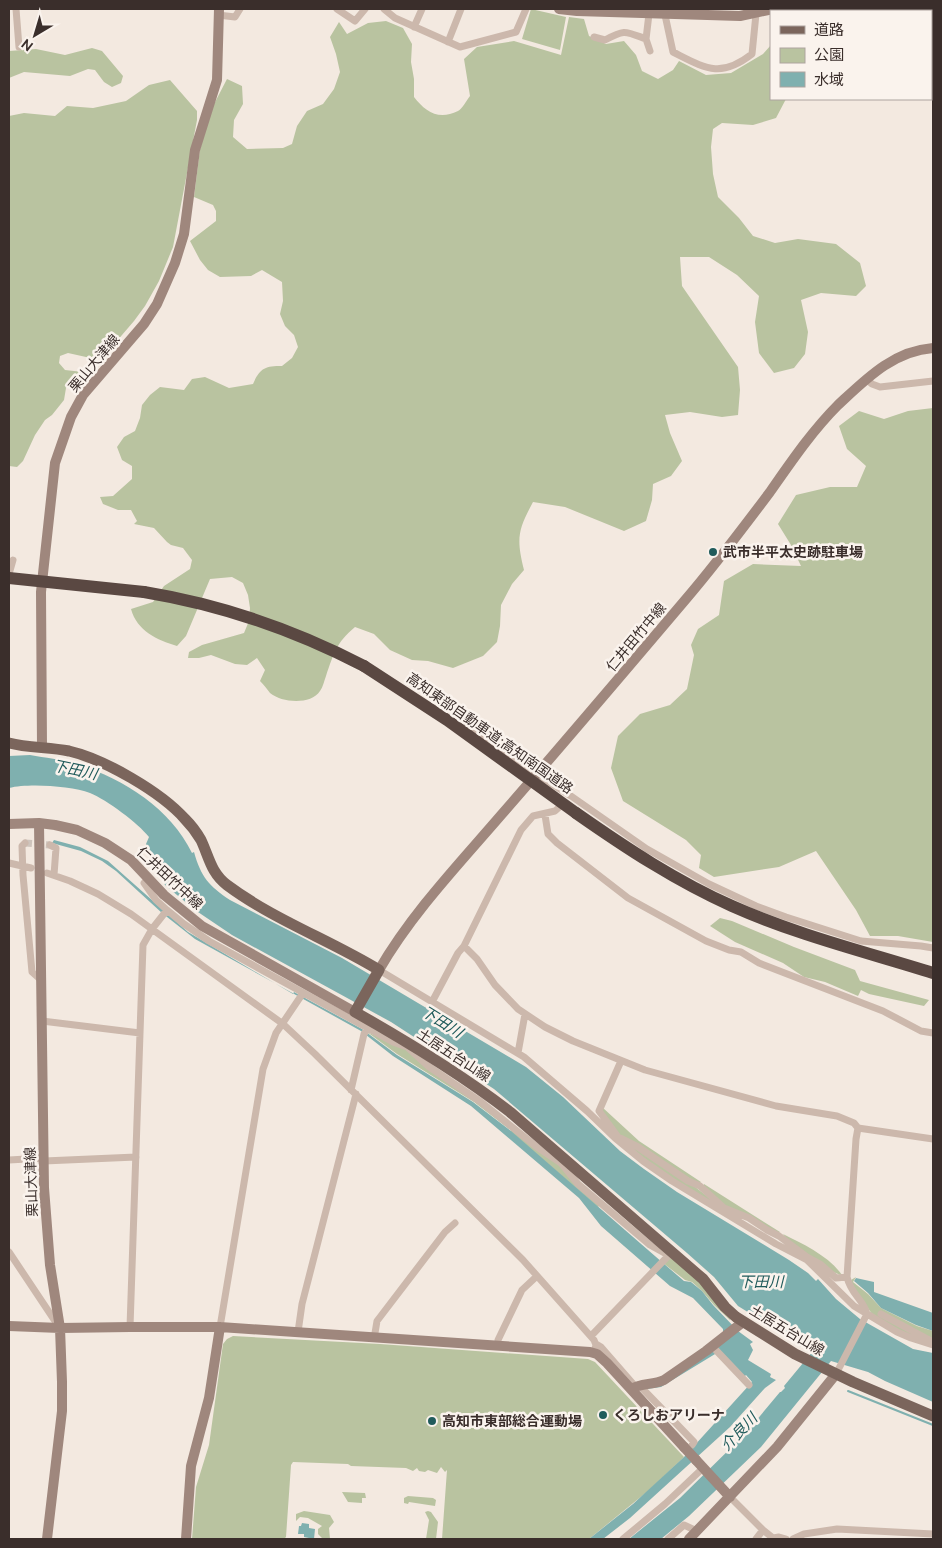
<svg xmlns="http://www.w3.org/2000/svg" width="942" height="1548" viewBox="0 0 942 1548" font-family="Ubuntu,'Noto Sans JP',sans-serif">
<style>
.green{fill:#b9c3a0}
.water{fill:#7fb0af}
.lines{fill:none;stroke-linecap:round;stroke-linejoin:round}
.stream{stroke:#7fb0af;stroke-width:2}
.street-tunnel{stroke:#cec4bc;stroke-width:7;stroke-dasharray:7 3.5;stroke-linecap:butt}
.street{stroke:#ccb8ac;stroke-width:7}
.secondary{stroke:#9f877d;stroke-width:10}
.primary{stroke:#7b655c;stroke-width:11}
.highway{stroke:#5a4842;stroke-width:12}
.secondary-bridge{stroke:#9f877d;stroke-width:10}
.highway-bridge{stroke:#5a4842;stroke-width:12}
.poi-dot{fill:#205b5b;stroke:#faf3ed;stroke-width:2}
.labels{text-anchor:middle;stroke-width:5;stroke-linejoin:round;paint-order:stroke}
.street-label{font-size:14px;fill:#3a2e2b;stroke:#faf3ed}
.poi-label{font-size:14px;font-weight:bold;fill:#3a2e2b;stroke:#faf3ed;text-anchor:start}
.water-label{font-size:15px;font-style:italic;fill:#205b5b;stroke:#faf3ed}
</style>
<rect width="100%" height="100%" fill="#f3e9e0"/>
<path class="green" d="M531,9L566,17L560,50L522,39Z
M859,9H896L899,10L901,9H933V31H931V11H856Z
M569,17L584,19L589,36L606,44L624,41L636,55L642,71L658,79L673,70L679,61L706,75L731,73L763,54L771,45V99H786L776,118L753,125L722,123L713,129L711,147L713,174L718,197L739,218L753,236L775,243L798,239L836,244L860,263L866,286L856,296L821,293L801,300L808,332L805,354L794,368L774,373L759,353L755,322L759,296L737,275L709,257H680L682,286L738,367L740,390L738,415L722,417L690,412L665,415L670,433L682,461L671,476L653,484L652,500L646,521L624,531L565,507L533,502C518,530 516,538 524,570L512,584L501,605L500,626L497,642L483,656L453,668L428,661L412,660L390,650L374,634L355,627C336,643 334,653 326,676C324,681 323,687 320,691C311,705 282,703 270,693C267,689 264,685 260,681L265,670L257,658L247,665L235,664L211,655L199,658H188L189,652L202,645L244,633L249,621L250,608L248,595L243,583L232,577L210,579L186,636L177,646C157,640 137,631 131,609L153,602L164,586L190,569L192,560L183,548L171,545L167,542L154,528L134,524L137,521L131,510H118L103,504L100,497L113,496L132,479V466L122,460L117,447L124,437L135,431L140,418L142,405L150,395L160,387L184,390L192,379L205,377L229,388L253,384C260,368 265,366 282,366L292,358L298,347L294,335L285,326L280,314L283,301L282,282L262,270L251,276L220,277L208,270L200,260L190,241L216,221V211L213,205L194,197L200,149L213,106L227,79L242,86L243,104L234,120L233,137L247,149L283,148L292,144L297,126L307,111L323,104L334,89L340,72L336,54L330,37L339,22L347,34L368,23L386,21L403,28L412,44L411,62L414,79V97C425,111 438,121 458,111C462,109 466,101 470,96L464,59L477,47L514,41L561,55Z
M92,48L102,51L123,76L121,83L112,87L104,82L95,70L88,69L70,76L24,72L9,78V51L36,49L65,55Z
M170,80L197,111V120L173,247L159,281L145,306L134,321L110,349L95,359L68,353L60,356L59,363L65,370L83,372L86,378L82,383L71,381L66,388L64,400L52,415L45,420L35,435L23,461L17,467L9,466V116L24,113L55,116L67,106L93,108L126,101L149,85Z
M933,408V942L898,936H870L856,910L816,851L779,867L714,877L699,868L701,855L686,840L623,801L611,768L618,736L640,714L670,705L687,689L694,655L691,645L698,629L719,615L724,581L753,564L801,566L791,545L778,524L796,495L830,487H857L866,466L847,449L839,426L859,411L884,419L908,411Z
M720,918L732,921L794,947L855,970L860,981L929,1000L924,1006L869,994L861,990L858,996L825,982L804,977L783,963L735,942L710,926Z
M367,1032L407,1049L511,1127L509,1129L474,1102L397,1054Z
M602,1107L639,1141L701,1182L699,1184L622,1138L601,1111Z
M512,1129L552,1158L600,1205L598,1207L510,1131Z
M618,1139C653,1156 692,1182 721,1208L662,1172Z
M704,1184L780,1232L778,1233L726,1208L703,1187Z
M783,1234C803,1244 829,1256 842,1275C828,1273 790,1245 783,1234Z
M671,1257L703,1285L731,1319L730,1320L714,1305L702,1291L692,1282L685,1280L663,1263Z
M856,1277L853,1282L868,1294L881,1308L917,1326L933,1331V1340L931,1342L903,1333L872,1314L854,1288L851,1280Z
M233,1336L380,1344L588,1359L595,1362L684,1457L648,1491L589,1539H442L447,1470L445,1472L441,1467L437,1473L428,1470L425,1472L419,1471L417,1468L413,1471L406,1468L351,1466L348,1464L293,1462L291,1465L286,1537L284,1539H192L196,1487L209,1445L223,1344L227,1339Z
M342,1492L365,1493L366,1498H362V1503L348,1502Z
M408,1496L433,1498L436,1500L435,1506L409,1502L408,1504L404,1503V1498Z
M304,1511L330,1515L334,1522L329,1528L330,1539H323L318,1534V1529L322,1526L308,1518L300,1517L296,1521V1514Z
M428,1511L431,1512L438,1522L436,1539H426L429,1520L425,1512Z"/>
<path class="water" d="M30,755C46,758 63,759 79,765C124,779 171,809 192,853L194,852C201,877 209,886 230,900L342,958L526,1067L563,1097L620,1151L644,1169L677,1192L789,1260L808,1273L816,1281L818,1279L836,1299L860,1319L913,1349L933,1353V1402L885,1381L868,1372L831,1361L761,1447L689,1516L661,1539H629L680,1498L745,1434L780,1392H781L785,1388L784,1386L813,1351L797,1345L798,1343L738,1306L714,1277L687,1253L494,1089L391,1022L232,935L195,910L165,885L146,844L149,837C138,823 107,800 90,793C71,786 29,783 9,788V756Z
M54,840L80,847L108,861L188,932L293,994L294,992L362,1029L397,1055L473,1102L511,1131L663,1263L684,1281L691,1282L702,1291L713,1305L738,1331L753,1342L750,1344L753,1350L748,1360L771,1374L770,1377L776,1380L765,1388L730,1427L630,1518L603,1539H589L633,1504L684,1457L752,1382L746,1375L744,1377L720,1351L661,1387L647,1389L723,1333V1329L693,1298L670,1286L601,1226L579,1198L471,1106L393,1056L361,1031L195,939L162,913L116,871L102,861L81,851L52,843Z
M856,1278L874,1282V1292L933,1313V1331L916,1325L881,1308L868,1293L854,1281Z
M302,1523L309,1524V1528L315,1529L314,1539L304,1537V1534H298L299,1526H301Z"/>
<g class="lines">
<path class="stream" d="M848,1391L933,1425"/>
<path class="street-tunnel" d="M25,843L50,845"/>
<path class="street" d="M16,9L19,47
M337,9L355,21L365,9
M384,9L395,18L460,47L516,32L526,9
M649,14L646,39L650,51
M218,15L235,17L240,9
M665,15L673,52C705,68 720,79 752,54L756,14L755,9
M414,27L422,9
M594,37L605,40C625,29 625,31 646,39
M448,42L461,9
M866,379L872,384L880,387L933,381
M9,574L13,560
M457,709L470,727L527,768L571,796L647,849L709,884L756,906L786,917L861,941L921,946L933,948
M545,815L548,834L557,843L628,898L706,941L729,950L741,952L759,963L883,1011L921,1031L933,1033
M25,843L22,846L23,875L32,972L41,980
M50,845L56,848L54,875
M9,863L31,868
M47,873L70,881L98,894L131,914L283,1024L315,1054L523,1260L594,1340L596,1345L594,1352
M148,879L144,883L156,900L167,910L184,924L209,941L393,1042L404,1046L406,1045
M464,946L477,959L495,985L518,1009L545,1027L573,1041L645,1070L776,1106L837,1116L854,1123L858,1128L933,1139
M379,970L524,1057L587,1111L615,1138L643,1161L672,1181L776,1244L807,1260L854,1306L897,1332L911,1338L933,1345
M432,1002L458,953L464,946L521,830L533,816L555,811L564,803
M42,1021L140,1033
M406,1046L428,1066L481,1102L537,1147L561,1163
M518,1053L525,1014
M621,1061L599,1111L618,1137L638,1147L688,1181L700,1186L724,1208L749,1218L767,1230L779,1236L807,1257L820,1264L836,1278L847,1277
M351,1090L364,1034L368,1028
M9,1160L44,1158
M44,1161L136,1157
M561,1163L578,1184L650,1245L668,1255
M9,1252L57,1324
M881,1314L933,1342
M130,1327L143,945L152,929L167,910
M220,1327L263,1069L276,1033L303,993
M298,1332L302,1304L356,1094
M591,1336L670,1254
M373,1337L375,1333L377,1321L445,1232L455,1223
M596,1344L601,1347L635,1386
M498,1346V1340L522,1290L537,1276
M712,1346L749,1385
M836,1374L867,1314C864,1300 851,1295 847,1277L856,1139L858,1128
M639,1385L694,1442L692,1445
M730,1497L763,1530L773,1538L779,1537L786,1539
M623,1539L665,1504L703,1468
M668,1539L684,1525L697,1531
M756,1539L763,1530
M793,1539L804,1534L837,1529L933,1534"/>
<path class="secondary" d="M559,9L577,11L740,16L773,9
M42,747L41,592L55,463L71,417L83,395L144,324L157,304L175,263L184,234L195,150L217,80L219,9
M39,823L44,1188L50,1265L60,1328L62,1382V1411L47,1539
M9,824L39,823L55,825L77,830L105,843L131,860L164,895L202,926L355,1012
M379,970C412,913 459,864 502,814C564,743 625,671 686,599C716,564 743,528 770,492C791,462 812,431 838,405C866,379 893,351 933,348
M9,1326L60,1328L130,1327H220L590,1352L597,1354L607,1363L684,1447
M631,1389C641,1383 653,1385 664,1380L706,1351L743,1322
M696,1460L730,1497
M186,1539L191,1466L209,1398L220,1327
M689,1539L777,1447L836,1374"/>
<path class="primary" d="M9,743C28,748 49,747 69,751C104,759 161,792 185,819C191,825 197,833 201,840C209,857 211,873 227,885C274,920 330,940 379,970L355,1012C408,1042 461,1074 510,1112L703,1279L725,1307L736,1317L795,1354L853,1382L933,1416"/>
<path class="highway" d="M144,592C223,605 293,629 364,666
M576,813C626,848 676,881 732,906C797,935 866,952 933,973"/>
<path class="secondary-bridge" d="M684,1447L696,1460"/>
<path class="highway-bridge" d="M9,578L144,592
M364,666L447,720L576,813"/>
</g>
<g class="poi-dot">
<circle cx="713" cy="552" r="5"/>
<circle cx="603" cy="1415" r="5"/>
<circle cx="432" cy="1421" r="5"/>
</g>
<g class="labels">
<g class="street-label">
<text transform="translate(94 363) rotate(-50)" y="5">栗山大津線</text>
<text transform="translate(636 637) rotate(-50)" y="5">仁井田竹中線</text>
<text transform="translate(490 733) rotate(35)" y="5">高知東部自動車道;高知南国道路</text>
<text transform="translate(170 878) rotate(43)" y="5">仁井田竹中線</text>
<text transform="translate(454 1055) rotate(33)" y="5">土居五台山線</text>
<text transform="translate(31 1182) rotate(-92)" y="5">栗山大津線</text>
<text transform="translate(787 1330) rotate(31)" y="5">土居五台山線</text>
</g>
<g class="poi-label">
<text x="723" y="557">武市半平太史跡駐車場</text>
<text x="613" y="1420">くろしおアリーナ</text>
<text x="442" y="1426">高知市東部総合運動場</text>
</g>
<g class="water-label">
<text transform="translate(75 770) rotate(12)" y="5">下田川</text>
<text transform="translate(442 1022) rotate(32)" y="5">下田川</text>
<text x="761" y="1287">下田川</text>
<text transform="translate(739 1432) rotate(-46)" y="5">介良川</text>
</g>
</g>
<rect width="942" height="1548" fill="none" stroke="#3a2e2b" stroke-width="20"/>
<rect x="770" y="10" width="162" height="90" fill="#faf3ed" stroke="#ada49f"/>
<rect x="780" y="26" width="25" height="8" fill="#7b655c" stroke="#ada49f"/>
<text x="814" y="35" font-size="15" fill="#3a2e2b">道路</text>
<rect x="780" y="48" width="25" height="15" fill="#b9c3a0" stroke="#ada49f"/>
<text x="814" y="60" font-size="15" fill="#3a2e2b">公園</text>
<rect x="780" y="72" width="25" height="15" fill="#7fb0af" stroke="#ada49f"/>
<text x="814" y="85" font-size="15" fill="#3a2e2b">水域</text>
<g transform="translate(35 35) rotate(218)" stroke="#faf3ed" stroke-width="4" paint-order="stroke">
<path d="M0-4L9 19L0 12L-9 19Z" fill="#3a2e2b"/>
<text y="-8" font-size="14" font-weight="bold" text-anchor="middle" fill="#3a2e2b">N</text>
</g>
</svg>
